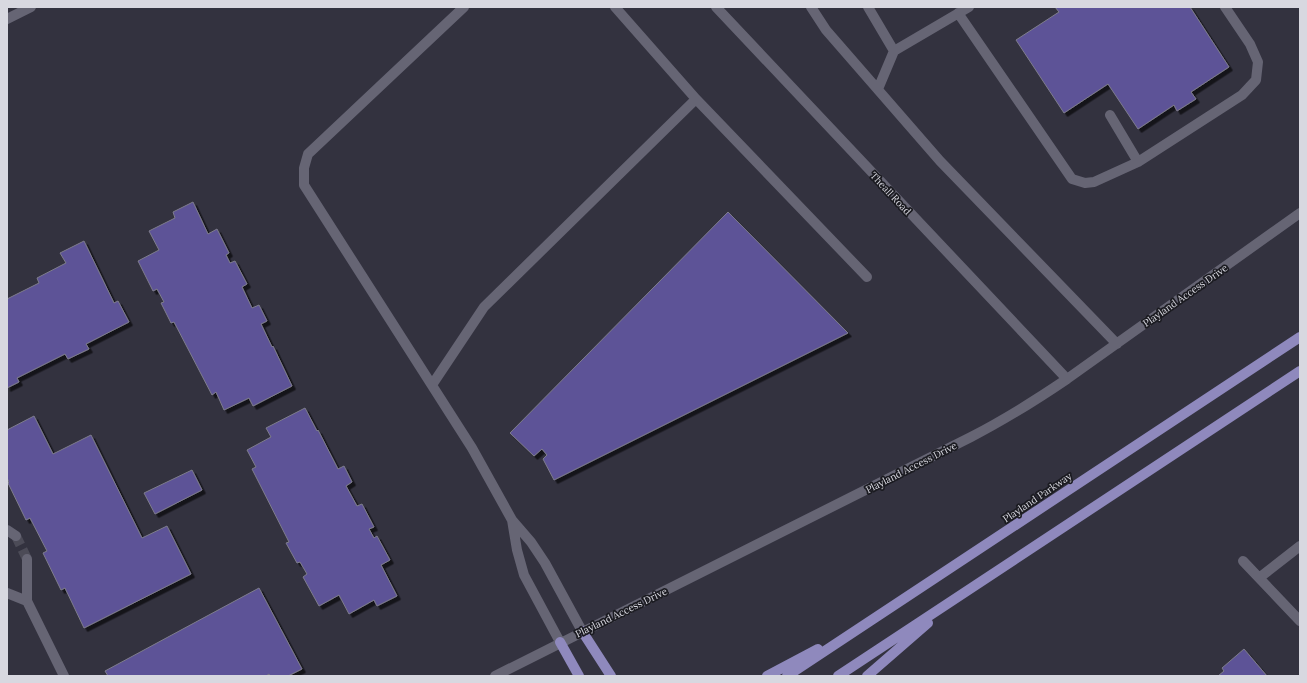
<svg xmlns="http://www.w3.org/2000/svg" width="1307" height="683" viewBox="0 0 1307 683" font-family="Lora,serif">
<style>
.building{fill:#5d5297;stroke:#7e7d8c;filter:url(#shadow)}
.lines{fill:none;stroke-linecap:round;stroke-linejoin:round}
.minor-tunnel{stroke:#4c4b57;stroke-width:10;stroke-dasharray:10 5;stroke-linecap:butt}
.minor{stroke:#666574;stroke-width:10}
.major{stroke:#8f89bd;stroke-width:10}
.labels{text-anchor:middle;stroke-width:3.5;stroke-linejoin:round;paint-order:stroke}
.street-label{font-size:10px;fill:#d8d8e0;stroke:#1b1b21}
</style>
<defs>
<filter id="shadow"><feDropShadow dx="3.5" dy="3.5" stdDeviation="0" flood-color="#0009"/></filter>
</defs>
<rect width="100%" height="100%" fill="#33323f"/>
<path class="building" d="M1055,7H1190L1229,67L1191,92L1196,99L1177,111L1174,105L1138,129L1108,84L1064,113L1016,40L1059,12Z
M193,202L208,234L217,229L229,253L226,255L230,263L235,261L247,284L242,287L252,308L259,305L267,321L261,324L272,347L273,346L292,386L253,406L249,398L224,410L216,392L212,395L174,322L171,323L161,303L164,302L157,289L153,291L138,261L159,250L149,231L175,218L173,212Z
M728,212L848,333L554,480L543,459L547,455L542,449L534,456L510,433Z
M84,241L114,303L118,301L129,322L86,344L89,349L68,359L65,354L17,378L19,382L7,388V299L39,283L37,278L66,263L60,253Z
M305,408L317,431L318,430L338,469L344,466L352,482L346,486L357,506L362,504L374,527L369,529L374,538L377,536L390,560L381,565L397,596L377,606L374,600L349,614L339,595L319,606L303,577L307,574L300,562L297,563L286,543L289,542L252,469L256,467L247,450L271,437L266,428Z
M34,416L53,454L91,435L142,538L167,526L191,574L84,628L65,588L61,590L43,553L47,551L30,518L26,520L8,483L9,482L7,478V430Z
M192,470L202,490L155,514L144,493Z
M259,588L302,669L288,676H270L269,674L266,676H108L105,671Z
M1244,649L1267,676H1218L1224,671L1222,668Z"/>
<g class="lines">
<path class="minor-tunnel" d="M16,536L27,559"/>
<path class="minor" d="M464,7L308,154L304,168V185L472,448L512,520
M615,7L696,99L867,277
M716,7L1067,379
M811,7L826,30L940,161L1117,344
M868,7L894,51
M958,13L1072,179L1085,183L1094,182L1138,162L1242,95L1256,80L1258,62L1250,44L1225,7
M7,19L31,7
M878,89L894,51L969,7
M1110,115L1138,162
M432,385L484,307L696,99
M7,530L16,536
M27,559V601
M1243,561L1300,621
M1259,578L1300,546
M7,593L27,601L64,676
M560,642L524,575L517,550L512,520L531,542L545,563L582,631
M495,676L971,437C1004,420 1036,400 1067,379L1300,213"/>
<path class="major" d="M582,631L611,676
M560,642L579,676
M767,676L818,649
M787,676L1300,337
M838,676L1300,371
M867,676L928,623"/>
</g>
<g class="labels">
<g class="street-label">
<text transform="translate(891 193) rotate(47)" y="4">Theall Road</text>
<text transform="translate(1185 295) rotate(-35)" y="4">Playland Access Drive</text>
<text transform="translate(911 467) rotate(-27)" y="4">Playland Access Drive</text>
<text transform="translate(1037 497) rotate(-34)" y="4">Playland Parkway</text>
<text transform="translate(621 612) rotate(-26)" y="4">Playland Access Drive</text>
</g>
</g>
<rect width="1307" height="683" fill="none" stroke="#d8d8e0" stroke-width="16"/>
</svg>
